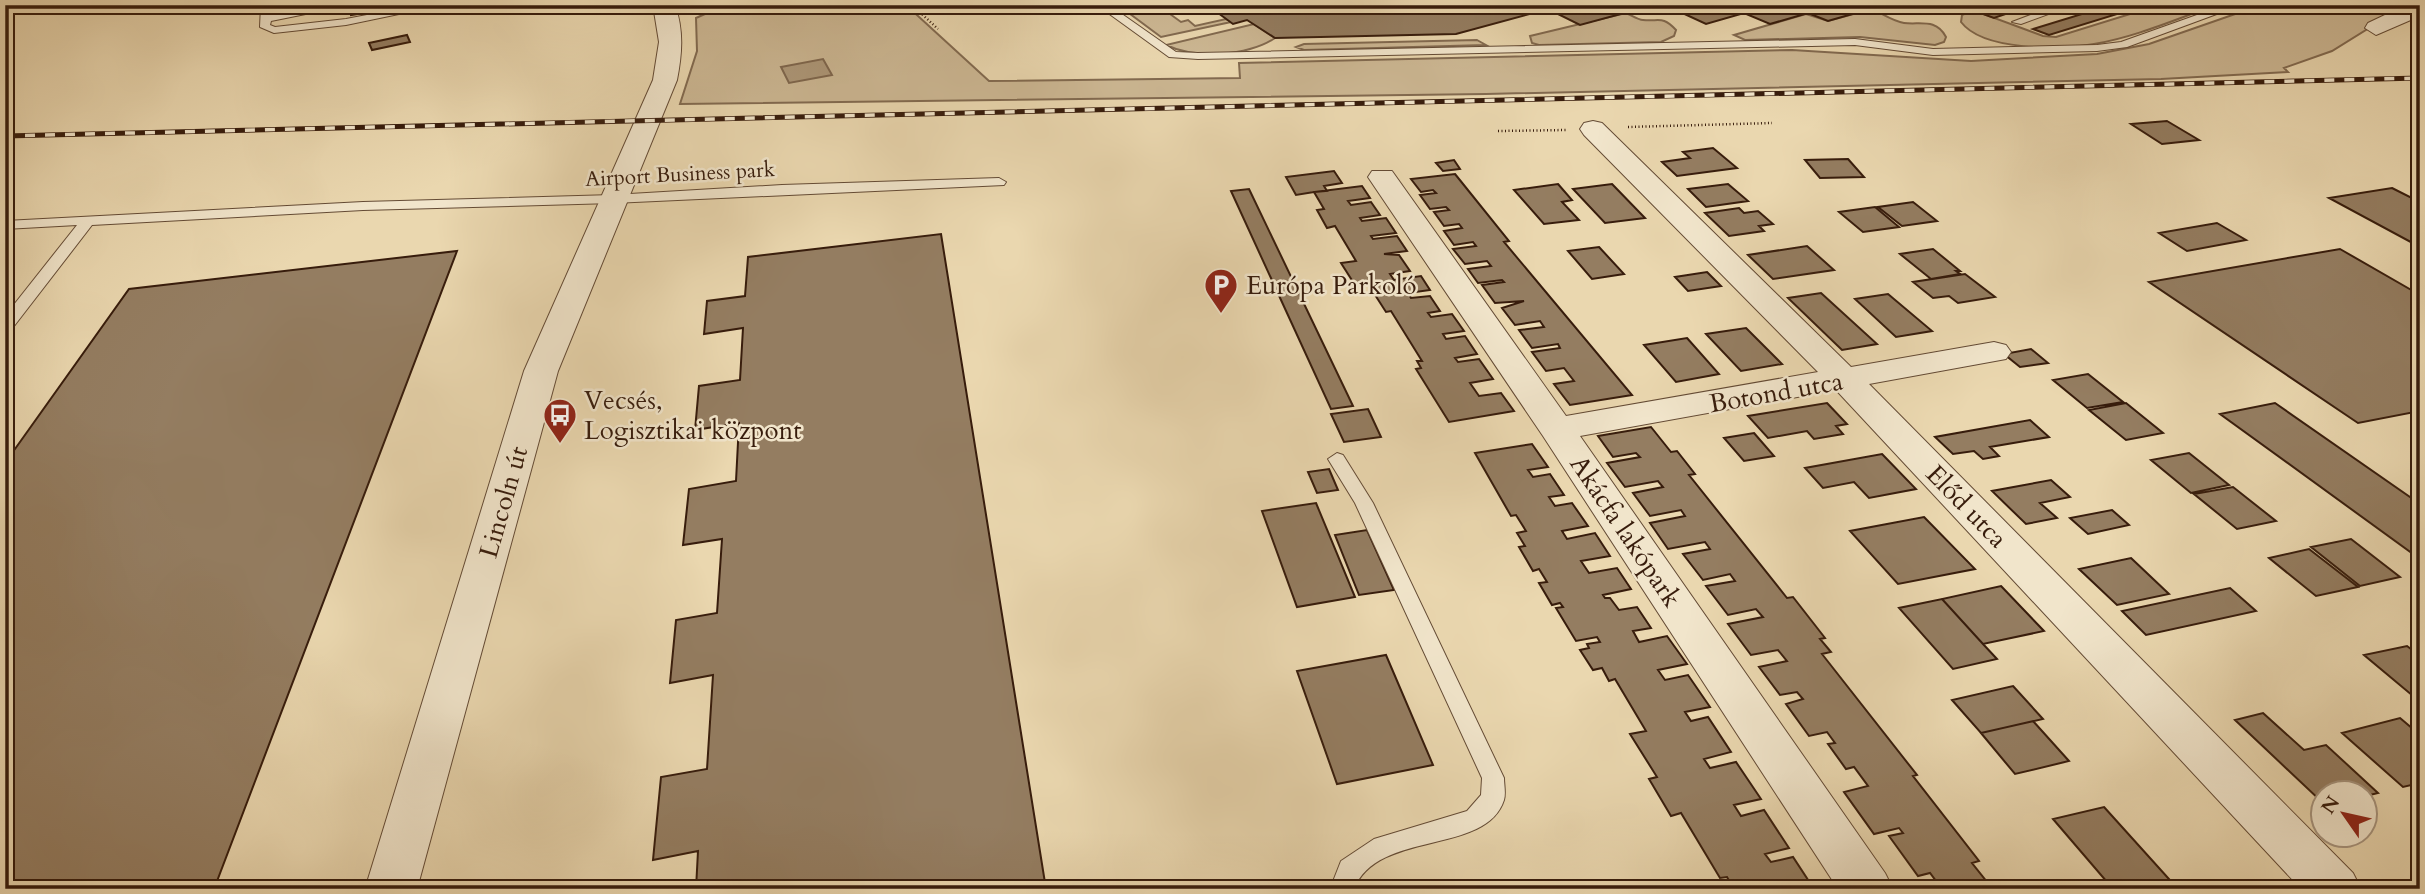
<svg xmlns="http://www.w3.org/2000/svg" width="2425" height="894" viewBox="0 0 2425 894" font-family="Cardo,serif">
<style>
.green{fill:#ccb793;stroke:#826a50;stroke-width:2}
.water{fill:#ad9778;stroke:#7e664d;stroke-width:2}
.building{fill:#947d61;stroke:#371c0c;stroke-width:2}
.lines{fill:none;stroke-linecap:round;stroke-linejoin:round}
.service-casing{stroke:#644b35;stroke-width:2}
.minor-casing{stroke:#644b35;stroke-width:2}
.path{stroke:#371c0c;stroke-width:2.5;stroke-dasharray:1 2.5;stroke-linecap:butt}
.service{fill:#f1e5cb;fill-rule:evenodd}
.minor{fill:#f1e5cb;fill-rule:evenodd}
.rail-casing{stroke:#371c0c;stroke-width:5}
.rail{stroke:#f1e5cb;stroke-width:3.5;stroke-dasharray:10;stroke-linecap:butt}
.labels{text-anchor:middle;stroke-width:5;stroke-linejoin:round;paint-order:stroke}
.far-street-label{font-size:21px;fill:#371c0c;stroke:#f1e5cb}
.poi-label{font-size:26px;fill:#371c0c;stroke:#f1e5cb;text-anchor:start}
.street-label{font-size:26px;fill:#371c0c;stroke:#f1e5cb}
</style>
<rect width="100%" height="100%" fill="#ead7af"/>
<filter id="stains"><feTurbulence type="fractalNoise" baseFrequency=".00286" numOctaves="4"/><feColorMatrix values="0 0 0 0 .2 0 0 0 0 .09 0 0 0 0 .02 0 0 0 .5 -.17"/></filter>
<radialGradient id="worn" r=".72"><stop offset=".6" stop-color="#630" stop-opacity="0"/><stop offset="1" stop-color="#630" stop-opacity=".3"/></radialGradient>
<path class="green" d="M711,5H906L989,81L1240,78L1239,63L1792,50L1971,61L2097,54L2149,44L2261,5H2406L2332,51L2284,68L2288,72L2161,79L1486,94L680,104L697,51L696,18L714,10Z
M1118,5H1190L1194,8L1170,14L1181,22L1188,20L1195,26L1226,19L1231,22L1161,37Z
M2159,5H2216C2176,19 2136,37 2094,44C2060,50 1983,51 1961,22L1962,15L1973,10L2043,36L2056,37Z
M1872,9C1881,13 1894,22 1904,23C1920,25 1936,18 1946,37L1944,42L1935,45L1860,37L1745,40L1734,35L1806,14L1828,21Z
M1626,13C1631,15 1638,20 1643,20C1659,22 1662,15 1676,30L1674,36L1661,42L1539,45L1532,43L1530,36Z
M1254,24L1275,38C1248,56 1195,59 1166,45Z
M1477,40L1486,45L1304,50L1296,47L1304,44Z"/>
<path class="water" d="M823,59L832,75L789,83L781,67Z"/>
<path class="building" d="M367,5H387L388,9L351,15L350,8Z
M556,5H601L559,13Z
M1234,5H1343L1378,12L1408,5H1654L1580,25L1548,9L1456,34L1275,38L1247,20L1233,24L1214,10Z
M1665,5H1884L1828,21L1808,13L1770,24L1744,13L1706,24Z
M1958,5H2032L1994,18Z
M2098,9L2114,15L2049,35L2033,29Z
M407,35L410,42L372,50L369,43Z
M2167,121L2199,140L2162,144L2131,124Z
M1713,148L1737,168L1677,176L1662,162L1690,158L1683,152Z
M1848,159L1864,177L1820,178L1805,160Z
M1454,160L1460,169L1443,171L1436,163Z
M1334,171L1342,183L1324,186L1327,191L1314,192L1296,195L1286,177Z
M1455,174L1509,241L1504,242L1632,395L1570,405L1554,384L1574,381L1564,368L1546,371L1532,352L1560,348L1558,344L1532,348L1519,330L1544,327L1540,321L1515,325L1502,308L1524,301L1495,303L1482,285L1504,282L1502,280L1478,283L1468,269L1491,266L1487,261L1465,264L1453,249L1476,246L1473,242L1454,245L1444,231L1462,228L1459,224L1444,226L1434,212L1449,210L1446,207L1430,209L1420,195L1436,193L1433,190L1421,192L1411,179Z
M1558,184L1572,200L1562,202L1579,220L1544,224L1514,190Z
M1612,184L1645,218L1605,223L1573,189Z
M1728,184L1748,201L1706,207L1688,189Z
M1362,186L1370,198L1348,201L1351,205L1371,202L1380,215L1360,218L1362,221L1386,218L1396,233L1371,236L1373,239L1397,236L1407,251L1384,254L1399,255L1410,271L1390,274L1394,280L1421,276L1430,290L1408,293L1411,298L1430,296L1440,311L1428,313L1431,317L1452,314L1464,331L1443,334L1446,339L1465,336L1477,354L1455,358L1458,362L1479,359L1493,379L1470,383L1479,396L1501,393L1514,411L1449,422L1416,369L1421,368L1417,361H1422L1391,311L1386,312L1368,284L1355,285L1341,263L1356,261L1335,226L1327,228L1317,210L1324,209L1314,192Z
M2392,188L2420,202V247L2329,198Z
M1249,189L1353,406L1331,409L1231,191Z
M1913,202L1937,221L1902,226L1878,207Z
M1875,207L1899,227L1863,232L1839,212Z
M1739,208L1744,213L1758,211L1773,224L1759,226L1764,231L1729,236L1705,213Z
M2217,223L2246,240L2187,251L2159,233Z
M941,234L1046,889H696L698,851L653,860L661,777L707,769L713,675L670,683L676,620L717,613L722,539L683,545L689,489L736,481L739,423L695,430L699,386L740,380L743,328L704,334L707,301L745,296L748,257Z
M1807,246L1834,270L1773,279L1748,255Z
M1599,247L1624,274L1592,279L1568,251Z
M1933,249L1960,271H1956L1960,274L1931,279L1900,254Z
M2340,249L2420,295V411L2358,423L2149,282Z
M457,251L214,889H5V463L129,289Z
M1707,272L1721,286L1688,291L1675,277Z
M1965,274L1995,297L1958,303L1949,296L1933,298L1913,282Z
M1821,293L1877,344L1842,350L1788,298Z
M1888,294L1932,331L1896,337L1855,299Z
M1746,328L1782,364L1741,371L1706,334Z
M1687,338L1719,374L1676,382L1644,345Z
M2031,349L2048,363L2020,367L2004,354Z
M2088,374L2123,402L2087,408L2053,380Z
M1827,403L1847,424L1836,426L1843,434L1814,439L1807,431L1768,438L1748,416Z
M2126,403L2163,433L2126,440L2089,410Z
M2275,403L2420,504V559L2220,414Z
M1368,409L1381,437L1344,442L1331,414Z
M2030,420L2049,437L1990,447L1999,456L1983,459L1974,451L1953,454L1935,437Z
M1651,427L1671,452L1677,451L1695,474L1689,475L1787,598L1793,597L1825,638L1820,639L1831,652L1822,654L1917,775L1913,776L1979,861L1972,863L1987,882L1960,889H1942L1930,873L1918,876L1889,836L1903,833L1899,828L1874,834L1844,792L1868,786L1854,767L1846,769L1828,744L1835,743L1827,732L1809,736L1786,704L1803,699L1797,692L1780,695L1759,667L1787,661L1778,650L1751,655L1728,624L1763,617L1756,609L1728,615L1706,586L1735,581L1730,574L1703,580L1683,554L1710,549L1705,542L1668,549L1650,523L1685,516L1681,510L1650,516L1633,493L1663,487L1658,481L1625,487L1607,463L1640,457L1636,453L1613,457L1598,436Z
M1754,433L1774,456L1744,461L1724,438Z
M1532,444L1548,467L1528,470L1533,477L1550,474L1564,495L1549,497L1555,506L1572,503L1588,526L1562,531L1567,539L1595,533L1610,556L1581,561L1589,573L1617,568L1631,589L1603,595L1605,598H1610L1619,610L1637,607L1651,628L1633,631L1639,642L1667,636L1687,664L1658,670L1665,680L1688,675L1710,707L1685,712L1691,721L1708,717L1731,752L1704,759L1710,768L1736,762L1761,799L1734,805L1741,816L1764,810L1789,848L1765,854L1771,862L1793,857L1814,889H1734L1727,877L1720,878L1681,813L1671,816L1649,779L1657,777L1630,734L1646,731L1615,679L1609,681L1602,668L1593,670L1580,650L1589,648L1587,644L1600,642L1597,637L1576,641L1556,608L1563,607L1560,603L1552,605L1539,583L1547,582L1539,569L1533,571L1519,547L1525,546L1517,533L1526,531L1516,515L1511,516L1475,453Z
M2189,453L2229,485L2191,493L2151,460Z
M1882,454L1916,489L1869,498L1854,482L1823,488L1805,468Z
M1329,469L1338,490L1317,493L1308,472Z
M2051,480L2070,497L2040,503L2057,518L2026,524L1992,491Z
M2233,487L2276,521L2237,529L2194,494Z
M1316,503L1355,597L1297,607L1262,511Z
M2112,510L2129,525L2088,534L2070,518Z
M1924,517L1975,569L1898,584L1850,531Z
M1367,530L1394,590L1359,595L1335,535Z
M2351,539L2400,577L2360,586L2311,547Z
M2309,549L2358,587L2316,596L2269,558Z
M2131,558L2169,594L2117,605L2079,569Z
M2001,586L2044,631L1983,644L1942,599Z
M2230,588L2256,611L2146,635L2122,611Z
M1942,599L1983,644L1997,659L1953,669L1899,608Z
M2407,646L2420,656L2419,701L2364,655Z
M1386,655L1433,765L1337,784L1297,671Z
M2013,686L2043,719L1981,733L1952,700Z
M2263,713L2304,750L2326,745L2378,793L2366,796V792H2324V804L2235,720Z
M2400,718L2420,735V783L2403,787L2342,733Z
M2033,721L2069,761L2015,774L1981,733Z
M2104,807L2178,889H2113L2053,819Z"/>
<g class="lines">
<defs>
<path id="service" d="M261,5H271V15L326,5H350L271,21L270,25L275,27L346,19L419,5H442L346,25L274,33L260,27Z
M1043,5H1054L1049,8Z
M1097,5H1109L1176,52L1198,53L1855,39L1933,49L2097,45L2121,42L2225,5H2241L2127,47L2097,51L1933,55L1855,45L1198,59L1169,57Z
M2057,5H2073L2021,24L2012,22Z
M999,178L1006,182L1004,185L613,203L363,210L92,225L11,330L5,332V316L77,225L5,229V221L363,202L613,195L782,185Z
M1337,453L1343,455L1373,503L1504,778C1504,785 1506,793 1504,800C1486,856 1378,829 1354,889H1330L1341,861L1374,839L1467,811L1481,795L1482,778L1355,503L1328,459Z"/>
<path id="minor" d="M653,5H675C684,31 682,54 677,80L558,371L417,889H365L524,371L653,80L659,42Z
M2406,5H2420V16L2376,35L2365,28L2368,23Z
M1593,121L1602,123L1851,367L1994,342L2006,345L2011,352L2006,359L1869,384L2353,873L2361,889H2301L1836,390L1580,436L1885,873L1893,889H1838L1543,436L1368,177L1372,171H1392L1566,416L1818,372L1584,135L1580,129L1584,123Z"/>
</defs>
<use href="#service" class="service-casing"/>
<use href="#minor" class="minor-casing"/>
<path class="path" d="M912,5L938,29
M1356,5L1375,8L1396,5
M5,13L57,5
M1628,127L1772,123
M1498,131L1567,130"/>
<use href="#service" class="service"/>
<use href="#minor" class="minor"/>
<defs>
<path id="rail" d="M5,136L2420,78"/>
</defs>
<use href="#rail" class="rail-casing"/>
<use href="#rail" class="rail"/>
</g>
<defs>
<symbol id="parking-pin" viewBox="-11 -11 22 30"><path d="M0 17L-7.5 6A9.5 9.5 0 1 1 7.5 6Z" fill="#8f2418" stroke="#f1e5cb"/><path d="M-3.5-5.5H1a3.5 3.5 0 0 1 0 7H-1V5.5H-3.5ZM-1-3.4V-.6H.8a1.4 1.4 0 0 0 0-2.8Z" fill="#fff"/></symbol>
<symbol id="bus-pin" viewBox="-11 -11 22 30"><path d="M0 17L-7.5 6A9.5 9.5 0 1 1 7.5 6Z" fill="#8f2418" stroke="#f1e5cb"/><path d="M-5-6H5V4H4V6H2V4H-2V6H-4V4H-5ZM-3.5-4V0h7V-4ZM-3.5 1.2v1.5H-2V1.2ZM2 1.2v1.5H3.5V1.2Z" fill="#fff"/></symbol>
</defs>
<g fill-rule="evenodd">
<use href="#parking-pin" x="1202" y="266" width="38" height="52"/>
<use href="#bus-pin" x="541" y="396" width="38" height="52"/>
</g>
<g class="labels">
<g class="far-street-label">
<text transform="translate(680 174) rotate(-3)" y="7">Airport Business park</text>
</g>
<g class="poi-label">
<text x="1246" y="294">Európa Parkoló</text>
<text x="584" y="409">Vecsés,<tspan x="584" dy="30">Logisztikai központ</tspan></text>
</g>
<g class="street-label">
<text transform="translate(1776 392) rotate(-10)" y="9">Botond utca</text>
<text transform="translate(503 502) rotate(-74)" y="9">Lincoln út</text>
<text transform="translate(1967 506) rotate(46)" y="9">Előd utca</text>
<text transform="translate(1626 531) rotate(56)" y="9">Akácfa lakópark</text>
</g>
</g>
<rect width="2425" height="894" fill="none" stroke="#ead7af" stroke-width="28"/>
<rect x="7" y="7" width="2411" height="880" fill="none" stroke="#371c0c" stroke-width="3.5"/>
<rect x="14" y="14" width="2397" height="866" fill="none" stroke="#371c0c" stroke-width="2"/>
<g transform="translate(2344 814) rotate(304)"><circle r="33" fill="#f1e5cb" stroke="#a7957f" stroke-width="2"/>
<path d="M0-5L12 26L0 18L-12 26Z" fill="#8f2418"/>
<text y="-10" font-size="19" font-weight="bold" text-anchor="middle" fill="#371c0c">N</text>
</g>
<rect width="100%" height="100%" filter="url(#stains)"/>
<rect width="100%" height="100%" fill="url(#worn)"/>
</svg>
